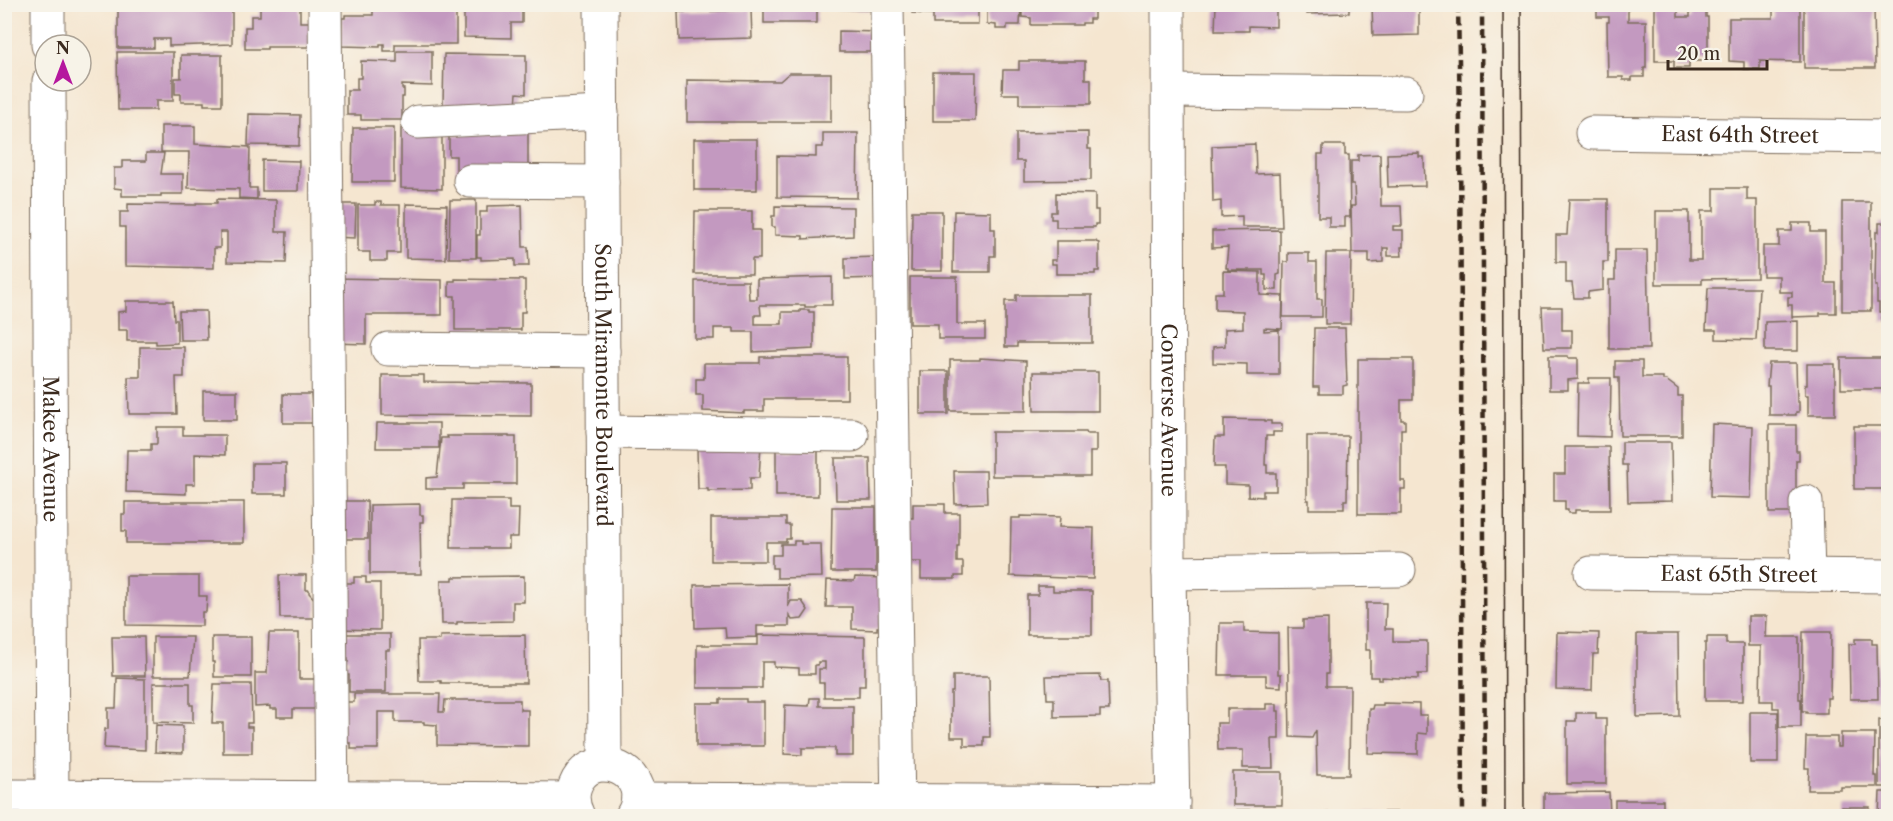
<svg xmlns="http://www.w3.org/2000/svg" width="1893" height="821" viewBox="0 0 1893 821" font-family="'Libre Caslon Text',serif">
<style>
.building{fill:#c399c0}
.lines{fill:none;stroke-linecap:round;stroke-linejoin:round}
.minor-casing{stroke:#7c6c5c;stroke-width:35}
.minor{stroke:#fff;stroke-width:33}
.tram{stroke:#3b2a1e;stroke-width:1.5}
.rail{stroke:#3b2a1e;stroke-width:4.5;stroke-dasharray:9 4.5;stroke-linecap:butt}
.labels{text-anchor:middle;stroke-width:6;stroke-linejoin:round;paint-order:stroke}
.street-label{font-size:21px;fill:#3b2a1e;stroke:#f7f3e8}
</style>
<rect width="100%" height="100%" fill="#f7f3e8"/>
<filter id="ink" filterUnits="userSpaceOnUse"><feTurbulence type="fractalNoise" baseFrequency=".0167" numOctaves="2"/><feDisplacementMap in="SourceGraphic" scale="12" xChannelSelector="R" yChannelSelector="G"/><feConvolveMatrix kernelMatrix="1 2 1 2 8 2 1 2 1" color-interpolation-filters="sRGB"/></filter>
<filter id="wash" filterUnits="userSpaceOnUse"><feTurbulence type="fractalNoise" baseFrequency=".008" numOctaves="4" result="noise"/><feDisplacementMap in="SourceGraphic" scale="24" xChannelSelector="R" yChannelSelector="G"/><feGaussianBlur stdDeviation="1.35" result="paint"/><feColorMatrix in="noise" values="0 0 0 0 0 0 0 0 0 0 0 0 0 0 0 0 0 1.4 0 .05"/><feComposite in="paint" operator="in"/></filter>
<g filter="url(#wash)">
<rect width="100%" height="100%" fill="#f5e6d0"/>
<g id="blocks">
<path class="building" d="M260,4H300V22H315V47H267V49H245V27H251V16H260Z
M379,4L456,6V44H395V51H384V44H380V47L341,46L342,18H345V15H373V6Z
M464,4H522V23H511V38L464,37Z
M757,4H817V23H764V10H757Z
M827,4H870V10L827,9Z
M905,4H978V24H933V14L912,13V7L905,6Z
M987,4H1021L1020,25H1007V29H996V25L987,24Z
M1022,4H1090V6H1094V19H1089V23H1082V25H1031V18L1022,17Z
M1216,4H1276V27L1249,26V31H1215Z
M1307,4H1349V13L1307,14Z
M1372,4H1419V35L1373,36Z
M1597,4H1628V21H1646V68H1644V77H1632V80H1623V77H1608L1607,22H1609V17H1597Z
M1655,4H1678V17H1690V9H1706V17H1708V61H1689V68H1674V61H1655Z
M1773,4H1800V62L1760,61V69H1744V62L1729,61V18H1773Z
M1828,4H1874L1875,68H1804V7H1828Z
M118,5H232V44L169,46V39H154V48H118Z
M751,10L752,38L679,40L678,12Z
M839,31L879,32V52H839Z
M397,51H432V86L402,85V89H404V97H402V120H361V115H347V90H357V78H361V61L397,62Z
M117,52H173V101H156V110H118Z
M444,54L526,55V94L517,93L516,106L443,105Z
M181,55H222V105H204V102H181V94H175V78H181Z
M1019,61H1085V79H1091V104H1019V94H1002L1003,70H1019Z
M933,72H976L975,121H933Z
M789,73H831V122H687V80L780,81Z
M249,114L300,115L299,146L248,145Z
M161,126H195V144L250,147L249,188H257V199L239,198V189L188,188L189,152H161Z
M353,128H394V182H352Z
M401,128H442V189L401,188Z
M1088,132V149H1091V180L1024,181V161H1016V133Z
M528,133V171L456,172V156H449V135Z
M823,133H858L857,198L777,197V156L816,157V147H823Z
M694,139H757V190H694Z
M1255,144L1256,174L1280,173L1282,227H1242V216L1221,217V201L1213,202L1212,146Z
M1323,145H1345V155H1349L1350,217H1345V227H1329V217H1318V154H1323Z
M146,153H164L161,174H183V194H161V196H122V189L114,188V168H122V161H146Z
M1419,153V157H1424L1425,186L1388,187L1387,154Z
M1380,154L1381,206H1401L1402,226H1393V230H1403V247H1401L1402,256H1388V248H1383V262L1369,263V253H1352L1351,206H1355L1354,184H1351V161H1358V155Z
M262,160L299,161L298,191H262Z
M1714,188H1747V200H1757V278L1702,279V284H1656V211H1689V260H1701V211H1714Z
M1056,193L1095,194V210H1098V224H1095V227H1056V219H1051V212H1056Z
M217,199L276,200V232H287L286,263L227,262V232H220V248H214V268L125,266V227H120V212H128V204L196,205V203H217Z
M1569,199H1608V262H1603V290L1588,292V298H1574L1572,283H1566V262H1556V235H1567Z
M450,200H476V258H449Z
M375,202H381V205H400V253H387V261H370V252H358V205H375Z
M1842,202H1871V311H1842Z
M333,204H356L355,238L332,237Z
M406,204L447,205L446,259L406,258Z
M522,205L523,247H528L529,266H515V259L481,260V257H477V235H480V212H487V206Z
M775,206L853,207V236L803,239V236L775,235V227H772V216H775Z
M695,211H752V230H760V259H752V274H694Z
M912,211H942V271H911Z
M954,211L991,212V229H995V256H990V272H953Z
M1792,223H1811V232H1825V283H1836V313H1820V316L1792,317V305H1788V297H1792V292H1779V276H1763V246H1779V231H1792Z
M1879,223H1888V321H1882V312H1879V303H1877V286H1875L1876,232H1879Z
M1280,230V274L1277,275V290H1266V275H1263V270H1228V268H1226L1228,247L1212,248V231Z
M1056,241H1096V242L1099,243V271H1095V274H1056V264H1051V260H1056Z
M1615,250H1647L1649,349H1609V280H1615Z
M1288,253H1309V262H1317V299H1322V317H1283L1284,262H1288Z
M1326,253H1351L1350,324H1325Z
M878,257V278L845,279V258Z
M1223,271L1260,272V295L1283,296L1282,329L1264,328V331L1279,330V375H1247V364L1213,363V347L1225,346V329L1243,328V311L1215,310V293H1223Z
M832,277V305H815V307H805V305H760L761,315H755V324H782V312H800V310H809V312H814V349L753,352V332H734V328H714V339H695V281H748L749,299H757V279Z
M910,277H957V324H985V339H938V324H910Z
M333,278L442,280V315H366V344L333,343Z
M455,279L525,280V312H521V330H455V296H449V281H455Z
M1708,288H1759L1756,340L1716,339V330H1706Z
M1016,295H1092V343H1017V347H1005V301H1016Z
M126,301H173L174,320H177V343L156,344V341H127V330H118V312L126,311Z
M1542,307H1562V330H1572V348H1544Z
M179,311H206L207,340H180Z
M1798,321V351H1765V322Z
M1314,328H1345L1347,385L1343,386V394H1319V387H1313Z
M140,347H184V377H176L177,414H129L128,377H140Z
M1549,356H1568V358H1578V379L1568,380V390H1549Z
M760,357H847V399H764V411H744V413L703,411V395H696V379H704V363H760Z
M980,358L1026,361V411H950V360H980Z
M1841,358H1888V389H1841Z
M1358,359H1413V400H1401V420H1405V429H1401V481H1405V489H1401V514H1358Z
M1615,361H1642V377H1663V380H1666L1678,389V396H1682V436H1620L1619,378H1615Z
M1769,363H1796L1797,402H1799V412H1796V415H1769V386H1767Z
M1807,364H1835V415H1808V395H1805V385H1807Z
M920,371H948V414H920Z
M1033,372H1098V411H1034Z
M382,375H424V382L531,383V416L382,415Z
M1589,378H1611L1610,437L1577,436L1578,383H1589Z
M203,391H237V420H203Z
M283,394H311L313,423H283Z
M1224,419L1265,420V421H1271V424H1282V432H1273V436H1266L1265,465H1267V473H1276V491H1263V497L1248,496V485L1225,484V467H1214L1215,437H1224Z
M377,423H439V448H376Z
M1712,424L1753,426L1751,498L1710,497Z
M1769,425H1796V451H1799V460H1796V501L1794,513H1769Z
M1854,426H1888V489H1854Z
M157,427H183V435H225V455L195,454V484H186V494L126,492L127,450H151V444H157Z
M992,432H1086L1087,434H1096V452H1090V476H992Z
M447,436H509V437H516V484H463V489H426V478L437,477L441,438H448Z
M1307,436H1348L1347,500H1344V509H1309V500H1307Z
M1622,442H1671L1672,501L1628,502L1627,465H1622Z
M761,444L759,478H750V490L708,491V489H698L697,448Z
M1565,447H1609L1610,510H1575V513H1568V510H1565V501H1554V474H1565Z
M776,450H818V496H776Z
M835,458H870L871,500H836Z
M252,463H286V494H252Z
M954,471H986L987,503L955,504Z
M452,500H509V509H519L518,537H509V548H451Z
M334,501H367L368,539H335Z
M125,502H244V543H126V531H122V514H125Z
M420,504V515H423V522H420L421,574H370V505Z
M913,504H945V513H959V546H957V562H963V576H955V579H921V562H904V518H913Z
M832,507H876V572H831Z
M1020,516L1060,517L1059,527L1094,528L1093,579L1010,576L1011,518H1020Z
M711,518H786V525H790V539H786V542H766V561H711Z
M794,541H801V544H821L822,577L777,578V568H772V555H781V544H794Z
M279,575H306V590H309V593L316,601V618H280Z
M126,576H199V596H207L206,612H202V626L126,625Z
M524,576V602H513V621L457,622V624H442L441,580H453V577Z
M354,577H366V583H380V630L337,629L338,583H354Z
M855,577L885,578L884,627H877V630L852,629V607H826L827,580L854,581Z
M788,584V607L791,601H802L808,610L802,619L792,620L789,615V626H757V637L726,638L725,627L695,628L694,585Z
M1038,586H1053V591H1092V635H1027V595H1038Z
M1366,603H1386L1385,629H1393V641H1427V674H1418V679L1382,677V680H1378V677H1370V650H1366Z
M1748,616H1767L1766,637H1799V699H1801V727H1779V708H1773V701H1760L1761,646H1748Z
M1328,619V674H1326V686H1350L1349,775H1317L1316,730L1312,738L1290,737L1288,628H1303V620Z
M1220,623H1244V632L1278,633V674H1281V687L1266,686V675H1219Z
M1557,632L1599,633L1598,654H1593L1592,690L1556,689Z
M1803,632H1831L1830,698H1827V713H1806V711H1802Z
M269,633H299V679H315V709H293V717H277V709H270V706L255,707V673H267Z
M336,634H390V650H386V692H349V675H337V662H348V658H336Z
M1637,634H1678L1679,716L1637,717Z
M525,635L526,683H441V681H419L418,640H440V636Z
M758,635L865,637V686H859V697H824V683H819V669H825V662H818V665H815V674H799V668L774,667V662H762V688H697V645H758Z
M112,637H144L145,676H113Z
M153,637H193L190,676H153Z
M212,637H251V677H214V662H212Z
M1707,637H1726V644H1743V701H1705V643H1707Z
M1855,639H1872V644H1877L1878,699H1850L1849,644H1855Z
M1885,644H1888V787H1879V720H1885Z
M1100,675L1101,681H1108L1109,710H1100V716L1054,717V699H1047L1046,676Z
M953,676H989L990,737H984V746H964V737H951V692H953Z
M117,678L145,679V750L104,748L105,729H108V708H116Z
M153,683H190V705H193V723L153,722Z
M214,684H251L252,723H247V727H252V753H223V723H212Z
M354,694H440L439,712H444L445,700H520V710H528V746L437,745V725L424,724V722H395V712H378V749H351V743H336V702H354Z
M810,698H819V706H853V756H835V748H802V755L784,754L785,705L809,706Z
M720,699H746V702H764V746H696V703H720Z
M1383,703L1419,704V715H1427V734L1418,733V754L1368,753L1369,709H1372L1373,705H1383Z
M1266,704H1277V711H1279V739H1272L1273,768H1243V750H1218L1217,723H1227V709H1266Z
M1750,712H1778V763H1750Z
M1576,713H1596V719H1606V784H1567V721H1576Z
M156,725L183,726V753L155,752Z
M1841,733H1875L1874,776H1877V787H1841V790H1808L1809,768H1805L1806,737H1837V747H1841Z
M1233,772H1282V805H1233Z
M1609,792L1610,816H1544V793Z
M1880,792H1888V816H1879Z
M1615,800H1663V816H1615Z
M1842,807H1870L1869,816H1842Z
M1237,810H1283V816H1237Z
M1340,812V816H1298V814Z
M1355,812H1420V816H1355Z"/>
</g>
</g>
<g filter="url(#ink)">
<use href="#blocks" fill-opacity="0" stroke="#7c6c5c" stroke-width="1.5"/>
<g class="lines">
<defs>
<g id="minor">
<path d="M48,4V45"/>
<path d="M325,4L332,816"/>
<path id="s1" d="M601,4L605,765"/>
<path d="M887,4L898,816"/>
<path id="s2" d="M1168,4L1169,573L1173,816"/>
<path id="s3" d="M49,81L52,816"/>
<path d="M1169,91L1406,93"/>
<path d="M418,122L602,113"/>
<path id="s4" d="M1592,133L1888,137"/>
<path d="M470,181L602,182"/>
<path d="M388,349L603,351"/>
<path d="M603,432L852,435"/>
<path d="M1806,502L1808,575"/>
<path d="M1169,573L1399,570"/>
<path id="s5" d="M1591,573L1888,576"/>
<path d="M4,796L572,799"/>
<path d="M638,799L1173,802"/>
<path d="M578,816C573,806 571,797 575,786C591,743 658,772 632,816"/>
</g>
</defs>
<use href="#minor" class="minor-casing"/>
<use href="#minor" class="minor"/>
<path class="tram" d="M1503,4L1505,816
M1521,4L1524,816"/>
<path class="rail" d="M1458,4L1460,121L1463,816
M1482,4L1485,816"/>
</g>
</g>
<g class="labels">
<g class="street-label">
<text dy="7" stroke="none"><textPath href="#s4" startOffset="148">East 64th Street</textPath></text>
<text dy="7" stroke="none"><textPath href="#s1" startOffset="381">South Miramonte Boulevard</textPath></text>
<text dy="7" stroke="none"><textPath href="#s2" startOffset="406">Converse Avenue</textPath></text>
<text dy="7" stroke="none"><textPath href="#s3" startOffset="368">Makee Avenue</textPath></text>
<text dy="7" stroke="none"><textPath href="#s5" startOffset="148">East 65th Street</textPath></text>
</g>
</g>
<rect width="1893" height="821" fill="none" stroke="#f7f3e8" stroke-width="24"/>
<g transform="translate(63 63)"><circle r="28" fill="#f7f3e8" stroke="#aca397" stroke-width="1.5"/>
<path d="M0-4.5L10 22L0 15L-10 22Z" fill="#b5179e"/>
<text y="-9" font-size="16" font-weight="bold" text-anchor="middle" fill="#3b2a1e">N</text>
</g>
<path d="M1668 60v9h99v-9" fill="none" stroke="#3b2a1e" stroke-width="3"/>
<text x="1677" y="60" font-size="18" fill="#3b2a1e" stroke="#f7f3e8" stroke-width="4.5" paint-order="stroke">20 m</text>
</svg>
